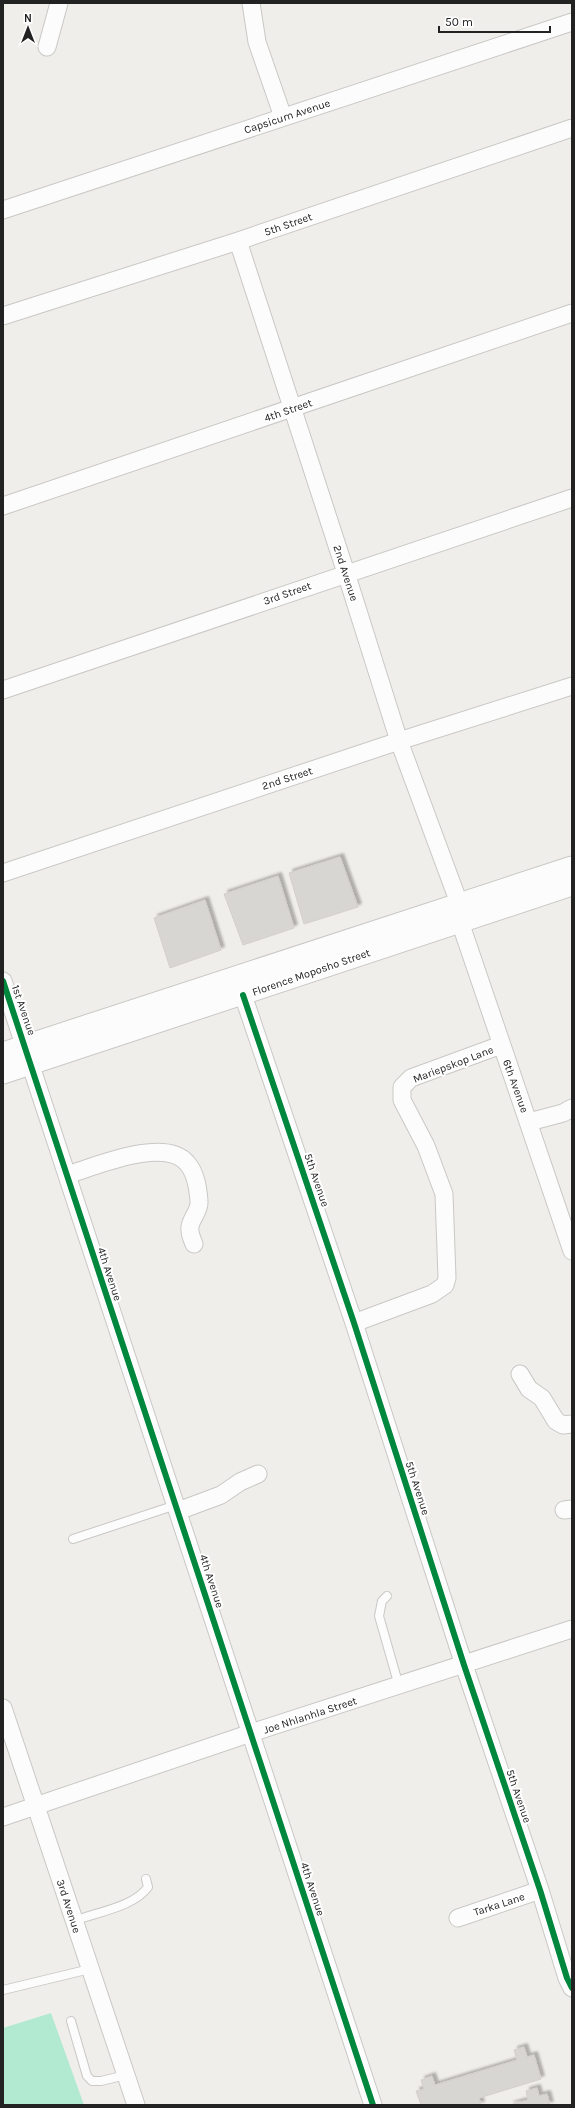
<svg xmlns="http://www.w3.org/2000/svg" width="575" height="2108" viewBox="0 0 575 2108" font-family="Karla,sans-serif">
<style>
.pitch{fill:#b2ead1}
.building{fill:#d8d6d3;stroke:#d3cfcb;filter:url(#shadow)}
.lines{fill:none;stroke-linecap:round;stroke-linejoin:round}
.service-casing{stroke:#c9c8c6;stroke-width:10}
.minor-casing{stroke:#c9c8c6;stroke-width:19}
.tertiary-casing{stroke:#c9c8c6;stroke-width:23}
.service{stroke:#fdfcfc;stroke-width:8}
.minor{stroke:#fdfcfc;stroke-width:17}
.tertiary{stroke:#fdfcfc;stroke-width:21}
.cycleway-casing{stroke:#fff;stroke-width:8}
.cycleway{stroke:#00873e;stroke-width:6}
.labels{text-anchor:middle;stroke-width:4;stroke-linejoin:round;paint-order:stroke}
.street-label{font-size:11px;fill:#222;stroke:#fff}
</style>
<defs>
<filter id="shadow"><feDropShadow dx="3.5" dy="-3.5" stdDeviation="1" flood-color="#0004"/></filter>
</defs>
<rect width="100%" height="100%" fill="#f0eeea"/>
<path class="pitch" d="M51,2013L84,2105H3V2028Z"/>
<path class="building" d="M340,857L358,907L304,924L289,873Z
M278,876L294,928L243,945L224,894Z
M205,900L221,950L170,968L154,918Z
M524,2047L527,2057L534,2055L541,2079L479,2098L481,2105H421L416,2091L424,2089L421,2080L432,2076L435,2085L517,2060L514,2050Z
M537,2088L539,2096L547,2094L550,2105H510L528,2100L526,2091Z"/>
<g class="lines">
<defs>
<path id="service" d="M73,1539L176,1505
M387,1596L382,1601L379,1616L399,1686
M74,1921C97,1912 134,1907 148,1887L146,1879
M3,1990L90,1969
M71,2021L87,2076L92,2081H101L126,2075"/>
<path id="minor" d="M251,3L257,42L283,117
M47,47L59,3
M3,210L572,22
M238,241L346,573L399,741L459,903
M3,316L238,241L572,128
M3,506L572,313
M3,690L572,498
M3,873L399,741L572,686
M460,922L572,1251
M3,981L373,2105
M243,995L354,1323L464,1665L540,1890L567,1978L572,1988
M529,1122L563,1113L572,1108
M67,1175C94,1167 165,1136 187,1163C196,1173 198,1188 199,1201C200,1211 191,1218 190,1227C189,1233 192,1239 194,1244
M354,1323L432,1294L445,1285L447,1278L444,1194L426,1146L402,1100V1087L411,1078L501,1045
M520,1374L529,1389L542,1398L556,1421L563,1425L572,1424
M564,1510L572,1509
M178,1511L221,1495L240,1482L258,1474
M3,1708L136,2105
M3,1817L251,1733L572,1629
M458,1918L540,1890"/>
<path id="tertiary" d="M3,1053L572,867
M3,1073L572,885"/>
</defs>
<use href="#service" class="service-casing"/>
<use href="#minor" class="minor-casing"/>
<use href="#tertiary" class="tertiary-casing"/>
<use href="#service" class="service"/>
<use href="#minor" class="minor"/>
<use href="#tertiary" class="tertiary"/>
<defs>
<path id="cycleway" d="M3,981L373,2105
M243,995L354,1323L464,1665L540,1890L567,1978L572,1988"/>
</defs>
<use href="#cycleway" class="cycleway-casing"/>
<use href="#cycleway" class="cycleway"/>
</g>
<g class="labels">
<g class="street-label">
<text transform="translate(287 116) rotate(-18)" y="4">Capsicum Avenue</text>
<text transform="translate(288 224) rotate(-19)" y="4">5th Street</text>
<text transform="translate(288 410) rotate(-19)" y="4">4th Street</text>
<text transform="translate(346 573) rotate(72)" y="4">2nd Avenue</text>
<text transform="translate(287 593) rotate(-19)" y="4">3rd Street</text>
<text transform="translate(287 778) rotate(-18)" y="4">2nd Street</text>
<text transform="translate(311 972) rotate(-19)" y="4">Florence Moposho Street</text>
<text transform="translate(24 1010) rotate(71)" y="4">1st Avenue</text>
<text transform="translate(453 1064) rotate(-21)" y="4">Mariepskop Lane</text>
<text transform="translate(516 1086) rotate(70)" y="4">6th Avenue</text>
<text transform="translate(317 1180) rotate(71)" y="4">5th Avenue</text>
<text transform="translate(110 1274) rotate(72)" y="4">4th Avenue</text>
<text transform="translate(418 1488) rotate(72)" y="4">5th Avenue</text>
<text transform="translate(212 1581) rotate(72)" y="4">4th Avenue</text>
<text transform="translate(310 1715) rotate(-18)" y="4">Joe Nhlanhla Street</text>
<text transform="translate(519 1796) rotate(71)" y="4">5th Avenue</text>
<text transform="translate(313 1889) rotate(72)" y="4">4th Avenue</text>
<text transform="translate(499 1904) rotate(-18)" y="4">Tarka Lane</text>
<text transform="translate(69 1906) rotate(72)" y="4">3rd Avenue</text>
</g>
</g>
<rect width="575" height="2108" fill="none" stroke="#222222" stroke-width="8"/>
<g transform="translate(28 28)" stroke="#ffffff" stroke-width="3" paint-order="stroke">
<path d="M0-3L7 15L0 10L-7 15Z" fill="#222222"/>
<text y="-6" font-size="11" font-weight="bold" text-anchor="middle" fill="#222222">N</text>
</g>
<path d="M439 26v6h111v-6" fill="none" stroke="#222222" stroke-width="2"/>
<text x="445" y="26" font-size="12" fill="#222222" stroke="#ffffff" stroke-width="3" paint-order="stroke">50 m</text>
</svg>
